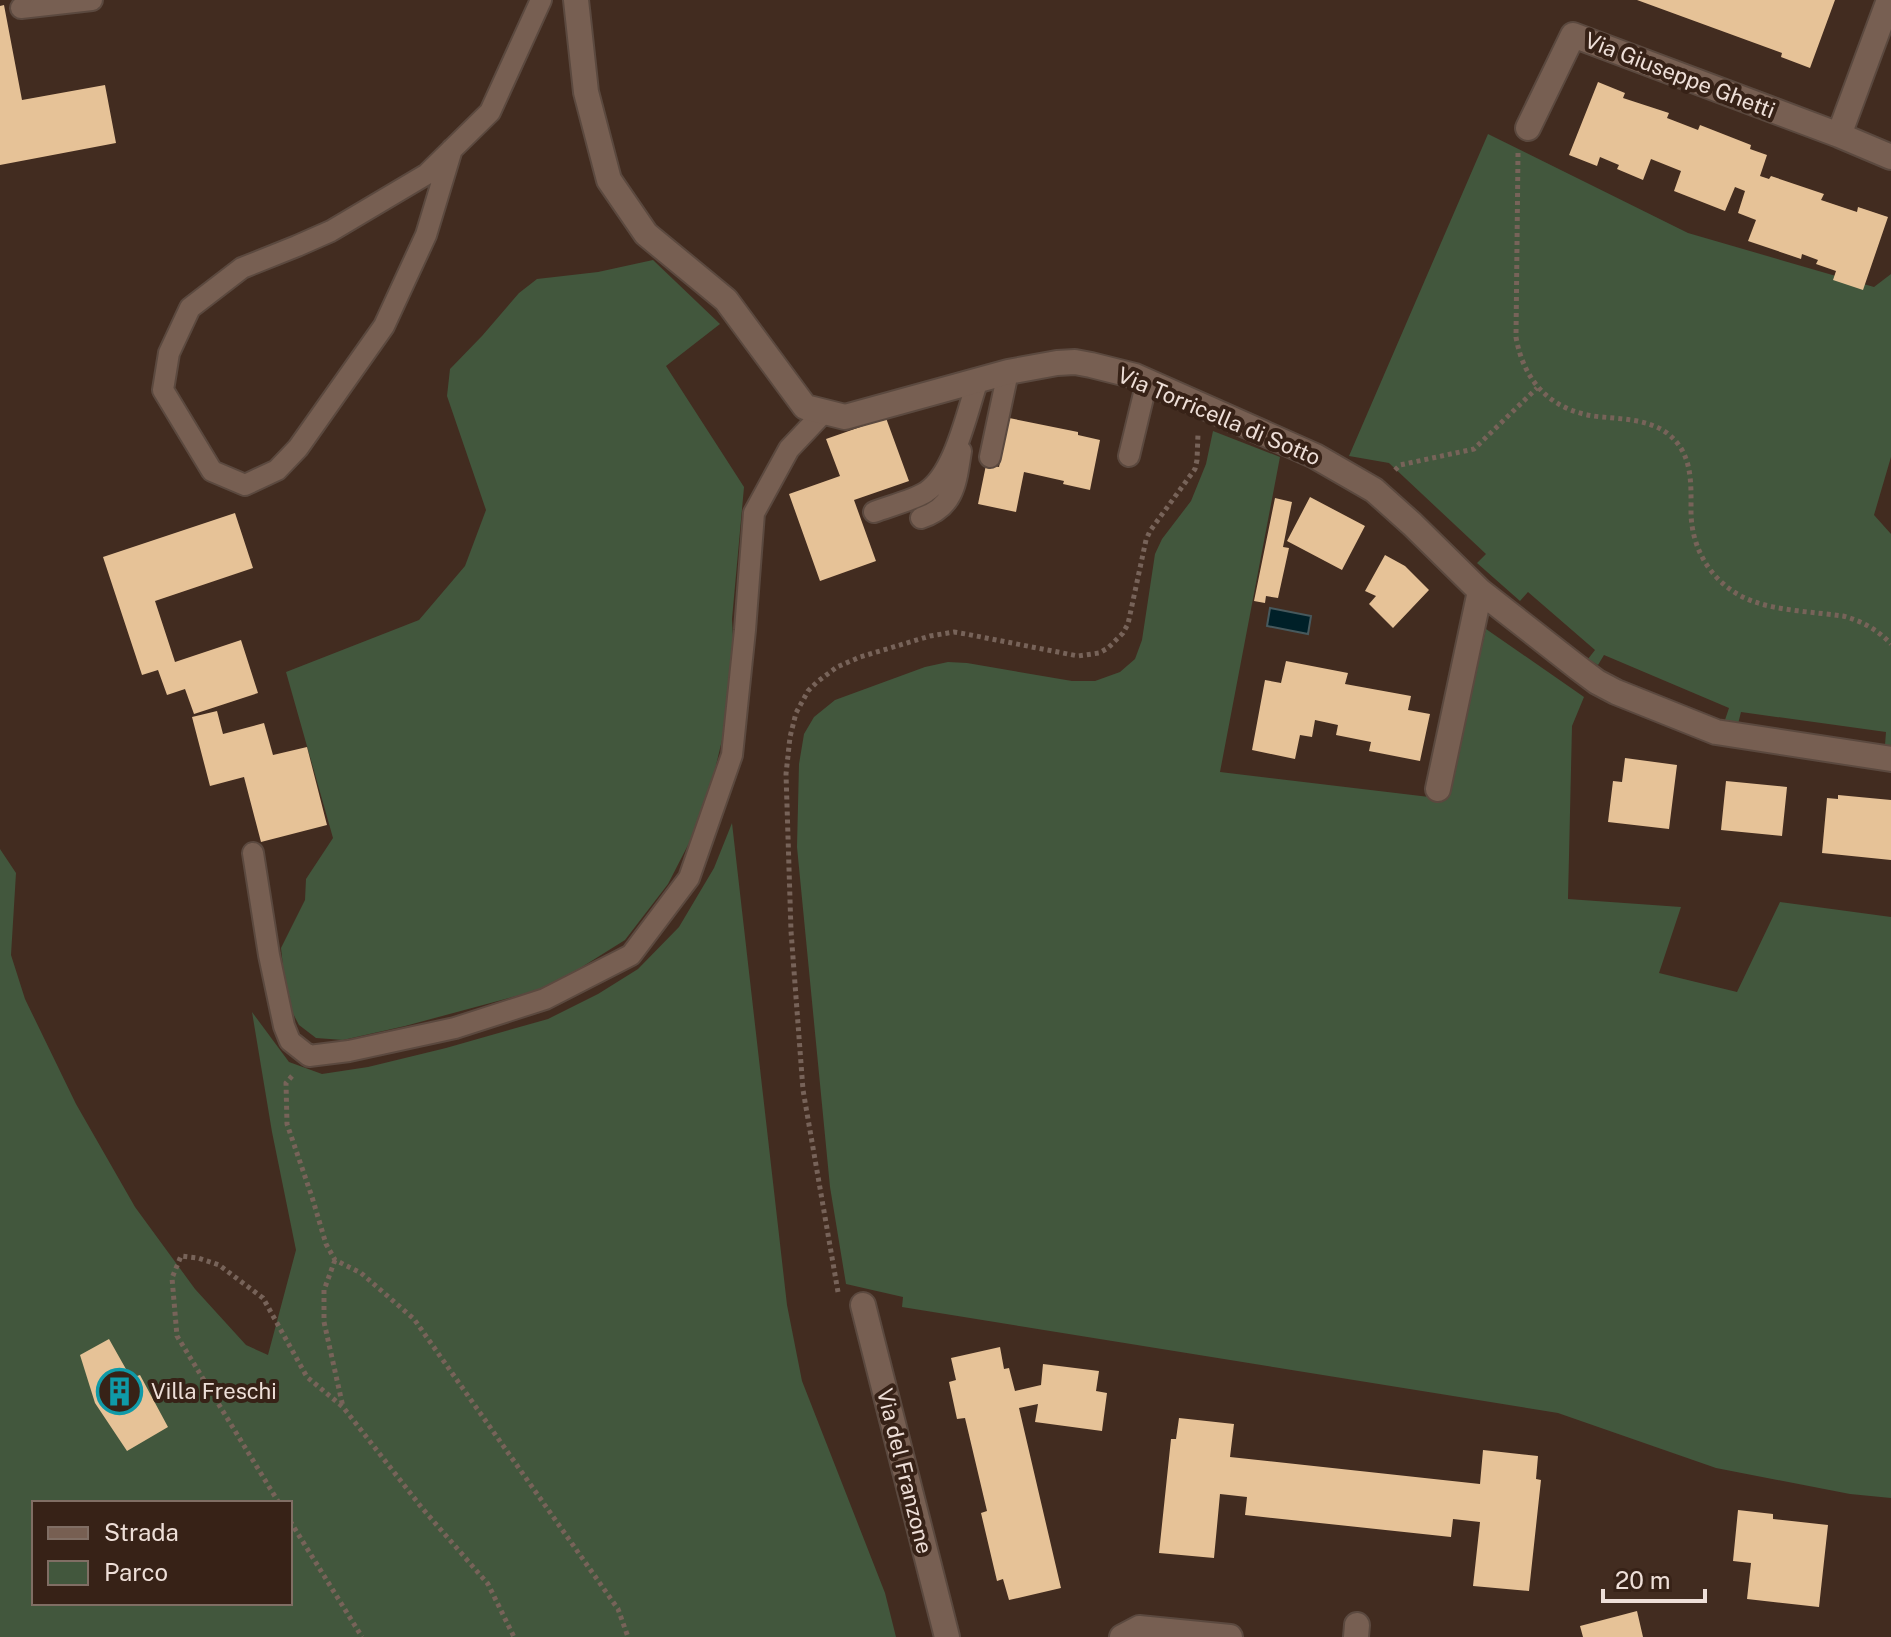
<svg xmlns="http://www.w3.org/2000/svg" width="1891" height="1637" viewBox="0 0 1891 1637" font-family="'Public Sans',sans-serif">
<style>
.green{fill:#42573d;fill-rule:evenodd}
.water{fill:#002028;stroke:#47595d;stroke-width:2}
.building{fill:#e6c297}
.lines{fill:none;stroke-linecap:round;stroke-linejoin:round}
.lane-casing{stroke:#5b493f;stroke-width:24}
.street-casing{stroke:#5b493f;stroke-width:28}
.path{stroke:#776359;stroke-width:5;stroke-dasharray:4 4;stroke-linecap:butt}
.lane{stroke:#775f52;stroke-width:20}
.street{stroke:#775f52;stroke-width:24}
.labels{text-anchor:middle;stroke-width:8;stroke-linejoin:round;paint-order:stroke}
.street-label{font-size:22px;fill:#eedfd8;stroke:#372217}
.poi-label{font-size:22px;fill:#eedfd8;stroke:#372217;text-anchor:start}
</style>
<rect width="100%" height="100%" fill="#422c20"/>
<path class="green" d="M1488,134L1688,233L1874,287L1891,274V457L1874,515L1891,534V746L1885,745L1886,732L1741,712L1738,724L1725,720L1729,708L1604,655L1598,665L1588,659L1595,650L1528,592L1520,601L1477,563L1486,554L1389,463L1349,456Z
M653,260L720,324L666,366L744,487L732,619L734,659L722,740L705,812L668,884L625,940L550,987L405,1026L343,1040L316,1038L299,1025L287,1002L281,948L305,900L306,879L333,838L286,672L419,620L465,566L486,510L447,396L450,369L482,336L519,293L537,279L598,272Z
M1213,431L1280,457L1220,772L1446,799L1486,629L1584,697L1572,726L1568,899L1681,907L1659,973L1737,992L1780,902L1891,917V1498L1850,1494L1716,1468L1558,1413L902,1307L903,1297L846,1284L830,1187L797,847L799,764L804,734L814,717L835,700L925,667L948,662L967,663L1072,681H1095L1120,672L1135,659L1142,640L1155,554L1162,539L1191,501L1206,464Z
M732,823L787,1305L802,1381L885,1593L896,1637H0V849L16,873L11,955L25,999L76,1104L135,1207L195,1289L246,1345L268,1355L296,1250L272,1132L252,1012L289,1062L322,1074L368,1067L446,1048L548,1019L598,994L638,969L679,927L714,868ZM34,1503H290V1603H34Z"/>
<path class="water" d="M1270,608L1311,616L1308,634L1267,626Z"/>
<path class="building" d="M1637,0H1835L1810,68L1781,57L1782,53Z
M4,5L22,100L105,85L116,143L0,165V6Z
M1598,82L1625,93L1623,98L1669,113L1667,118L1698,130L1700,125L1751,145L1750,149L1767,155L1760,176L1769,179L1771,176L1824,194L1821,200L1857,212L1858,207L1888,217L1863,290L1833,280L1836,271L1816,264L1818,260L1802,254L1801,259L1748,241L1756,220L1738,213L1745,191L1735,187L1725,211L1674,191L1681,171L1651,159L1643,180L1617,169L1619,165L1600,157L1597,166L1569,155Z
M886,418L909,481L854,500L876,561L820,581L789,494L840,476L826,439Z
M1009,418L1078,432V435L1100,440L1090,490L1063,484L1064,481L1024,472L1016,512L978,504L986,465L999,467Z
M1310,497L1365,526L1342,570L1287,541Z
M1275,498L1292,502L1283,547L1289,548L1278,598L1266,596L1265,603L1254,601Z
M235,513L253,568L155,601L175,662L241,640L258,693L194,714L185,689L167,695L158,670L142,675L103,557Z
M1385,555L1405,566L1429,590L1393,628L1369,604L1376,596L1365,591Z
M1286,661L1348,673L1345,684L1411,696L1408,710L1430,714L1420,761L1369,751L1371,742L1336,735L1338,725L1315,720L1312,737L1300,735L1295,759L1252,750L1265,680L1281,683Z
M217,711L223,734L264,723L273,755L307,747L327,825L261,842L244,777L210,786L192,717Z
M1625,758L1677,765L1669,829L1608,822L1613,781L1622,782Z
M1726,781L1787,787L1782,836L1721,830Z
M1838,795L1891,800V860L1822,853L1827,798L1838,799Z
M109,1339L131,1378L140,1375L168,1427L127,1451L95,1403L80,1355Z
M1000,1347L1004,1369L1009,1368L1015,1391L1041,1385L1043,1364L1099,1371L1096,1391L1107,1393L1102,1431L1035,1422L1038,1404L1019,1408L1061,1588L1009,1600L1003,1579L997,1581L981,1513L987,1511L965,1418L957,1419L949,1382L956,1380L951,1358Z
M1179,1418L1234,1424L1230,1457L1480,1484L1483,1450L1538,1456L1536,1479L1541,1480L1529,1591L1473,1586L1480,1522L1453,1519L1451,1537L1245,1515L1247,1497L1220,1494L1214,1558L1159,1553L1171,1439H1176Z
M1738,1510L1773,1514V1519L1828,1525L1819,1607L1747,1599L1751,1563L1733,1561Z
M1637,1611L1643,1637H1583L1580,1626Z"/>
<g class="lines">
<defs>
<path id="lane" d="M21,8L92,0
M452,149L426,235L384,326L298,448L277,470L245,485L212,471L163,390L169,353L190,308L242,268L297,246L331,231L427,174L490,112L541,0
M1129,456L1147,381
M990,457L1008,372
M874,512C887,507 916,499 926,492C955,473 967,411 978,380
M921,518C955,507 956,482 961,451
M253,853L269,955L284,1026L290,1041L309,1056L349,1051L455,1028L545,999L631,955L689,878L732,755L745,630L754,513L789,449L825,411"/>
<path id="street" d="M576,0L586,92L609,180L646,234L726,300L805,407L845,417L1008,372L1057,363L1075,362L1091,365L1135,376L1315,456L1374,490L1412,524L1480,591L1577,667L1597,682L1616,692L1716,732L1891,759
M1528,128L1573,35L1839,135L1891,157
M1839,135L1889,0
M1438,789L1480,591
M863,1305L947,1637
M1122,1637L1139,1628L1230,1637
M1356,1637L1357,1625"/>
</defs>
<use href="#lane" class="lane-casing"/>
<use href="#street" class="street-casing"/>
<path class="path" d="M1518,153L1516,337C1524,384 1554,413 1602,417C1624,419 1649,420 1667,433C1693,453 1691,482 1691,511C1691,552 1715,587 1752,601C1779,611 1815,612 1843,616C1862,621 1878,630 1891,644
M1395,470L1400,465L1474,449L1537,388
M292,1076L286,1083L287,1124L312,1197L326,1244L335,1260L361,1273L414,1319L618,1609L628,1637
M335,1260L324,1290V1322L343,1407
M838,1292L803,1090L791,931L786,774L790,737L796,713L808,691L817,682L837,667L860,657L930,636L954,632L966,634L1078,656L1099,653L1108,648L1123,633L1128,624L1146,540L1150,531L1195,469L1197,460L1198,434
M279,1503L177,1336L172,1278L181,1256L198,1258L219,1265L263,1298L307,1377L343,1407L422,1508L488,1584L514,1637
M290,1521L362,1637"/>
<use href="#lane" class="lane"/>
<use href="#street" class="street"/>
</g>
<defs>
<symbol id="building-ring" viewBox="-11 -11 22 22"><circle r="9.5" fill="#372217" stroke="#0f9aa8" stroke-width="1.5"/><path d="M-4-6H4V6H1V3H-1V6H-4ZM-2.5-4.3h1.7v1.8h-1.7ZM.8-4.3h1.7v1.8H.8ZM-2.5-1h1.7V.8h-1.7ZM.8-1h1.7V.8H.8Z" fill="#0f9aa8"/></symbol>
</defs>
<g fill-rule="evenodd">
<use href="#building-ring" x="94" y="1366" width="51" height="51"/>
</g>
<g class="labels">
<g class="street-label">
<text transform="translate(1680 75) rotate(21)" y="8">Via Giuseppe Ghetti</text>
<text transform="translate(1219 416) rotate(23)" y="8">Via Torricella di Sotto</text>
<text transform="translate(905 1471) rotate(76)" y="8">Via del Franzone</text>
</g>
<g class="poi-label">
<text x="151" y="1399">Villa Freschi</text>
</g>
</g>
<rect x="32" y="1501" width="260" height="104" fill="#372217" stroke="#806e64" stroke-width="2"/>
<rect x="48" y="1527" width="40" height="12" fill="#775f52" stroke="#806e64" stroke-width="2"/>
<text x="104" y="1541" font-size="24" fill="#eedfd8">Strada</text>
<rect x="48" y="1561" width="40" height="24" fill="#42573d" stroke="#806e64" stroke-width="2"/>
<text x="104" y="1581" font-size="24" fill="#eedfd8">Parco</text>
<path d="M1603 1589v12h102v-12" fill="none" stroke="#eedfd8" stroke-width="4"/>
<text x="1615" y="1589" font-size="24" fill="#eedfd8" stroke="#372217" stroke-width="6" paint-order="stroke">20 m</text>
</svg>
